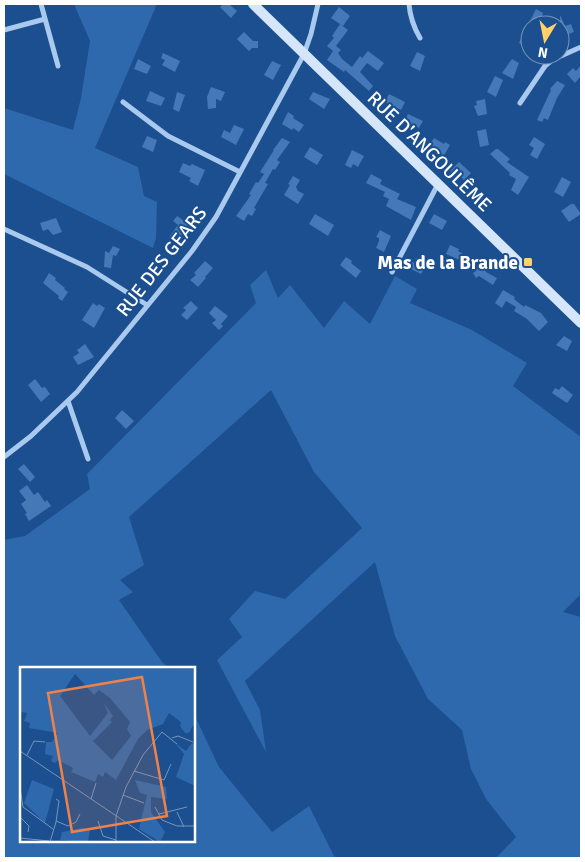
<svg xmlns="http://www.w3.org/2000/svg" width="585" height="862" viewBox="0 0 585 862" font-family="Signika,sans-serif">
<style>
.green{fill:#2e69ad}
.building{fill:#4478b7}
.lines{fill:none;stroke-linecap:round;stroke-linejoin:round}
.street{stroke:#a9c9ee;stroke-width:5}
.secondary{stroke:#d6e6fa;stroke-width:10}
.poi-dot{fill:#ffd166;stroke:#1b4f8f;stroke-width:2}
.labels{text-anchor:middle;stroke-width:4;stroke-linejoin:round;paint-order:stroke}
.street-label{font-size:19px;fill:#fff;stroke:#1b4f8f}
.poi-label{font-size:19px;font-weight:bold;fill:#fff;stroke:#1b4f8f;text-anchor:end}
.inset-road{fill:none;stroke:#7695bc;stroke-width:1}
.view{fill:#ee8249;fill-opacity:0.15;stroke:#ee8249;stroke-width:2.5}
.inset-edge{fill:none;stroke:#fff;stroke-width:2.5}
</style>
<rect width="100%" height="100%" fill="#1b4f8f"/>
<path class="green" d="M74,4H157L95,148L138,167L144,196L157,202L156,238L153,248L4,174V108L73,130L81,98L90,41Z
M266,270L278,298L290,285L324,328L344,301L370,324L395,276L417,289L410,303L472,330L527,363L513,386L581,437V594L563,612L581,617V858H496L516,837L486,799L471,769L462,730L428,699L395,636L375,562L245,681L260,710L266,752L217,660L242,637L229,619L255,591L285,599L362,528L314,472L271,390L129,517L144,565L120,580L133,592L119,600L162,662L169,668H21V841H194V714L219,767L272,832L309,806L335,858H4V540L25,536L90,489L87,474L256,303L250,285Z"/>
<path class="building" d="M223,4H229L237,11L231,18L220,7Z
M339,7L350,16L343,26L331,18Z
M536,9L543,13L539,25H530V42L527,47L519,43Z
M560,15L565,26L571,24L574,32L560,37Z
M340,24L348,30L336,46L341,50L338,53L342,59L352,67L360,56L362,58L368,51L384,63L378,71L367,63L360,72L373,86L369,91L345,70L344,72L327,60L333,51L327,46L334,38L332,36Z
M244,32L253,41H258V48H252L249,51L237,39Z
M417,52L425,56L420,71L410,66Z
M163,53L180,61L175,72L162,65L165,60L161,58Z
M138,59L151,66L147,74L134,69Z
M512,59L519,63L513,79L502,73Z
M272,61L281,65L273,80L264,75Z
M581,65V76L575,83L567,74L573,68L576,71Z
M495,76L503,80L496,97L487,92Z
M557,81L565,85L557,98L548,120L544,118L542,122L537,120L551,90L550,89Z
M211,87L225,92L221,101L216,99V108L208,109L207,97Z
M150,91L165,98L161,106L146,101Z
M177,92L185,95L179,112L173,109Z
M313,92L330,99L324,109L309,99Z
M389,94L405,102L401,110L385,102Z
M485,99L487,114L478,116L474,106L477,105L476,101Z
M288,112L294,116L293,118L304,125L299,132L293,128L292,130L282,124Z
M408,114L423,121L419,128L405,121Z
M234,125L244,129L236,145L221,137L224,130L230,133Z
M486,129L489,145L480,147L477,131Z
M147,136L157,140L153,152L142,147Z
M534,137L545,144L537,159L530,155L534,148L529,145Z
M282,138L290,142L277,160L280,162L275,170L273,169L265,183L268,184L254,208L256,209L252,216L248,214L244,221L236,216L251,195L249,194L256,182L258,183L264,174L260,172L274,150H273Z
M434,138L444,144L445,142L450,145L442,159L435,155L437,151L429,146Z
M310,147L323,155L317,165L304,157Z
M496,149H498L510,159L507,162L529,177L518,195L511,190L516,179L509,175L510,173L490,154Z
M352,150L364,156L358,167L353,164L351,168L345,165Z
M459,162L471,173L464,180L457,173L455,176L450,171Z
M183,163L190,166L192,164L205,170L198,186L189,181L191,178L179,172Z
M371,174L382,180L380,184L400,194L397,199L416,207L411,220L386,206L389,199L383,196L385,192L366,183Z
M293,176L300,180L296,187L298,191L304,194L298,204L284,195L290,185L288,184Z
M562,177L571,182L563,197L554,192Z
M571,204H574L581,214L569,222L561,211Z
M315,214L334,225L328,236L309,224Z
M434,214L447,221L442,230L429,223Z
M177,216L190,225L176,243L169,237L178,225L173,221Z
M56,218L62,232L53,235L48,229L43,231L40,223Z
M380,230L391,236L384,252L376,248L379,241V238L376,237Z
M450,245L459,249L458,251L465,255L462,261L446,254Z
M113,246L120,249L116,256L113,255L111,268L104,267L105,251L109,253Z
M346,257L352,261L351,263L361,271L356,278L340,265Z
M416,258L427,264L421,274L405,266L408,260L414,263Z
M205,261L213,268L205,277L206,278L198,287L190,280L196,275L194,273Z
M481,263L486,272L497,278L493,285L479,276L476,278L473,273L476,271L474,267Z
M49,273L56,278L55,280L65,288L64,289L68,292L62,301L58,298L59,296L43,283Z
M503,290L515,297L514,299L524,307L525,305L541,313L548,322L539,331L527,319L514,311L516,307L506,301L502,308L495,303Z
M191,301L198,308L187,320L181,315L186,310L183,308Z
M93,303L97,306L99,304L105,308L94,328L82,320Z
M215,306L228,316L221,324L223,326L219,330L212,323L216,320L209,313Z
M564,336L572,341L567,351L556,345Z
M85,344L94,357L78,365L73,357L79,353L77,350Z
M35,379L42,388L45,387L50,394L41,402L28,385Z
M562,386L573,395L567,403L552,393L555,388L559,390Z
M122,410L134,421L126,429L115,418Z
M24,464L35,477L30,482L18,469Z
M27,485L34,495L38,492L45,502L47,500L51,506L29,521L25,514L27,513L21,504L26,500L19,491Z"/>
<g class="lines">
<path class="street" d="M41,4L58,66
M409,4C410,17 413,26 420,38
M4,30L45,19
M123,102L168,136L240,172
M520,103L545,66L552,60L581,47
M4,229L87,267L147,305
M392,272L438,184
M68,401L88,459
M4,457L31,436L77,392L192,251L216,217L304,54L311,34L318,4"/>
<path class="secondary" d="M253,4L581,323"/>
</g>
<rect class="poi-dot" x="523" y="257" width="10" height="10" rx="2.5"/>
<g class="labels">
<g class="street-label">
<text transform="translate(430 151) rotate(44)" y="7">RUE D'ANGOULÊME</text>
<text transform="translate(161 261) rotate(-52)" y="7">RUE DES GEARS</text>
</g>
<g class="poi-label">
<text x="518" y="269">Mas de la Brande</text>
</g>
</g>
<g transform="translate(20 667)">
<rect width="175" height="175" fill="#1b4f8f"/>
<path d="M0,0H174L175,55L169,66H165L160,59L161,55L149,46L143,57L127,63L118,72L96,113L85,105L83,110L78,107L75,115L51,105L53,101L38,93L35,96L31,94L33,89L25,87L26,75H32L38,66L9,61L10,56L4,54L7,46L1,45ZM55,7L74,28L79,23L90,31L110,55L107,62L111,69L92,93L73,74L92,55L90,53L93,49L83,35L88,46L70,69L40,29ZM155,76L166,84L172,76L175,77V119L156,110L164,87ZM12,113L34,122L25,156L4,136ZM115,113L146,120L147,132L131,130V145L145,165L140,175L119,162L127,128L120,126ZM63,161L70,163L68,175L40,173L42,165Z" fill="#2e69ad" fill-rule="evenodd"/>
<path class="inset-road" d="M152,71L158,69L173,75M0,84L135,175M7,88L14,74L25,75M114,104L144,113L151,97M0,121L3,140L33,162M103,128L124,136M71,132L76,116M135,140L142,153L157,159H175M157,145L164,160M139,147L167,140M0,150L9,159L8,165M36,154L48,159L56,155L60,147M78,154L83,169L96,173M0,171L29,174M30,175L36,155L39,134L36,132M96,175V149L106,120L123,88L142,65L157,77"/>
<path class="view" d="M122,10L147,149L52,165L28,26Z"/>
<rect width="175" height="175" class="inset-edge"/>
</g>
<rect width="585" height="862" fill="none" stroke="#ffffff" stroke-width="10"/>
<g transform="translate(545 40) rotate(190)"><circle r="24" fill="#1b4f8f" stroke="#7695bc"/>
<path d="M0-4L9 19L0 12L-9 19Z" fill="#ffd166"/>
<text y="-8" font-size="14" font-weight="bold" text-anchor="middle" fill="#ffffff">N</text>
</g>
</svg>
